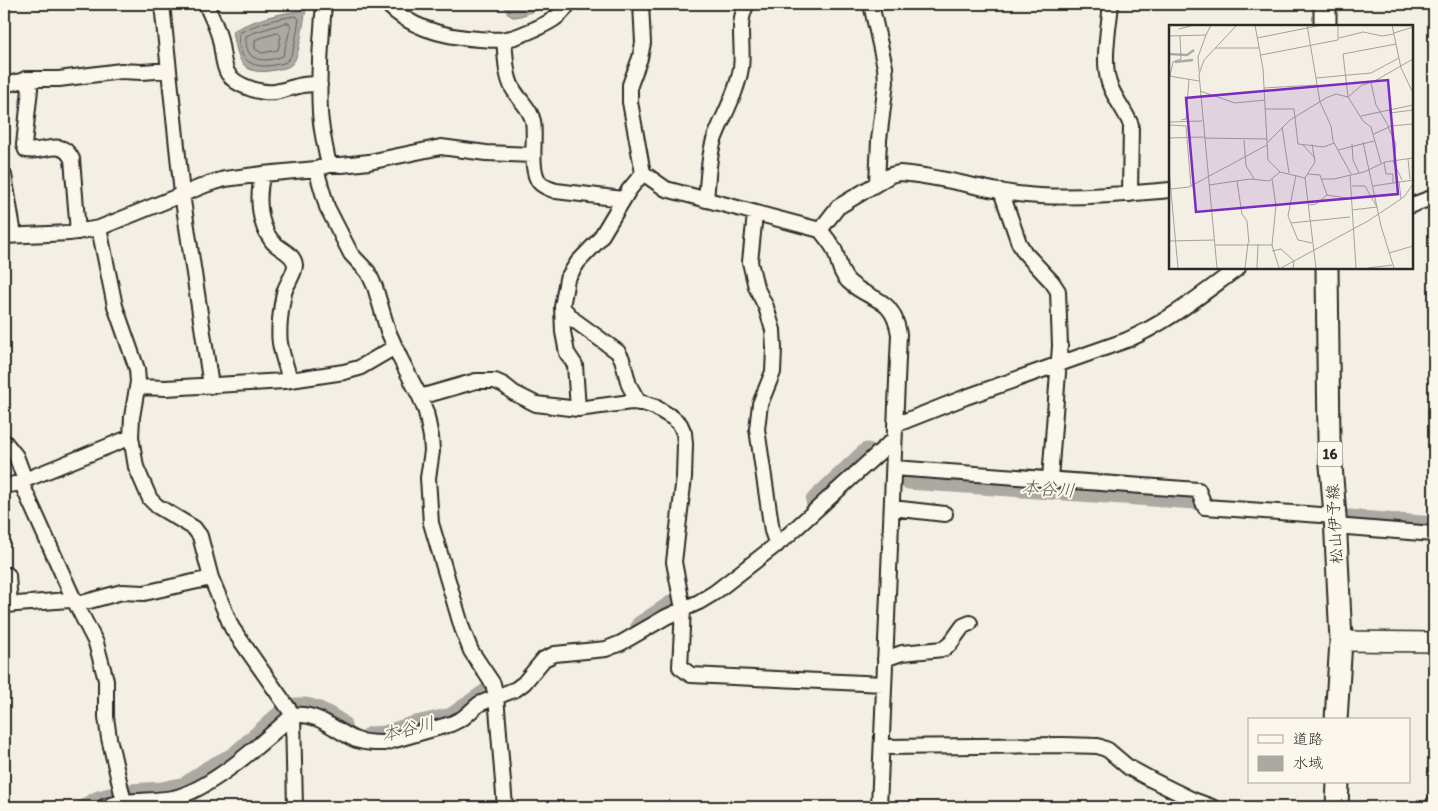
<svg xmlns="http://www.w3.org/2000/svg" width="1438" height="811" viewBox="0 0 1438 811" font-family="Itim,'Klee One',sans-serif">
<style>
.water{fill:#aca9a2;stroke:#787772}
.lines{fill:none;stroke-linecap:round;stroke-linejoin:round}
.shore{stroke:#5f5d5b;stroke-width:1}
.river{stroke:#aca9a2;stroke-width:21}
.minor-casing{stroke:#2b2b2b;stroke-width:18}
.secondary-casing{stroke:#2b2b2b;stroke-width:22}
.primary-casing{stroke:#2b2b2b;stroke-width:25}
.minor{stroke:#fbf7ec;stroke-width:14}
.secondary{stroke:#fbf7ec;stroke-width:19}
.primary{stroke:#fbf7ec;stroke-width:21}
.labels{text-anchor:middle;stroke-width:4;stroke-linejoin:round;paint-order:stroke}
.shield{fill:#fbf7ec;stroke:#696865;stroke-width:1}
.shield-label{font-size:15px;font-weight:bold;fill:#2b2b2b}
.street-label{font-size:16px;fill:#2b2b2b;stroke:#fbf7ec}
.water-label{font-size:18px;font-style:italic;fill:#585755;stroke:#fbf7ec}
.inset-river{fill:none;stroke:#aca9a2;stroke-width:2.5}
.inset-road{fill:none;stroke:#a3a19a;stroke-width:1}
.view{fill:#7b2cbf;fill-opacity:0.15;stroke:#7b2cbf;stroke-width:2.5}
.inset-edge{fill:none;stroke:#2b2b2b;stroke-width:2.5}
</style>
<rect width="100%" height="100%" fill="#f3efe4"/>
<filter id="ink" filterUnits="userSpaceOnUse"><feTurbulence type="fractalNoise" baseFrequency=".02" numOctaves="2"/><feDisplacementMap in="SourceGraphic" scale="10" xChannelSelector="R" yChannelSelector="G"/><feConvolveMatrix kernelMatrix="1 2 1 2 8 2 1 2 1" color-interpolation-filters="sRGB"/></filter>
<g filter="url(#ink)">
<path class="water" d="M504,4H547C541,8 520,18 513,17C507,15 505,9 504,4Z
M306,10C303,22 300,54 293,63C289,68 281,69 275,70C240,77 238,59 233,31C255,19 280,13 306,10Z"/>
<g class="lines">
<path class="shore" d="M296,16L299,19C297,29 295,53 288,60C285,64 278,64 274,65C250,70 236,57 239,33C256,24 277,18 296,16Z
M285,23H289L291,26L283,56C264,63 244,63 246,36L253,33Z
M278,33L281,36L278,50L262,53L255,49V40Z"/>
<path class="river" d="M901,475L908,479L1195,499
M816,501L867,453L869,455
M1349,520L1434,527
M641,626L676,603
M296,708C313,706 327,716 341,725
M371,737L385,736L412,727L452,718L489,692
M129,794L162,792L186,787L210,770L235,757L284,713
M88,807L99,801L118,796"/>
<defs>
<path id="minor" d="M162,4L182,194L211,386
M206,4C210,14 216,25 219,36C226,61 218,77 249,88C256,91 267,93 275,92C291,89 303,82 320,85
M324,4C321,39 318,76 320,112C321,130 325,147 329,165
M387,4C411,29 446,37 479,39C487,39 497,41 506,39C516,38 525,33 535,29C548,23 561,17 568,4
M641,4L643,43L640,58L630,85V102L643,173L666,189L820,230C825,236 830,242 834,249C839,260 839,272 848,281C871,303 892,294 899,334L879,807
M871,4L885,67L886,82L879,140L877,183
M1111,4C1109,26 1102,61 1109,83C1114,98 1125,110 1131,125L1130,194
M504,40C506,56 505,78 515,92C521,102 530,108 533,121C536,139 529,167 539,182C543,187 550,189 556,191L623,199
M25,79L30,89L24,145L26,150C44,154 61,137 72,159L78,232
M4,85L29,79H59L121,71L142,72L169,70
M316,169L327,207L351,254L368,272L375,287L388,331L400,358L420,397L426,412L431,437L432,451L428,478L431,523L462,628L471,651L493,684L496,696L505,807
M263,174C257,194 258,224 272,241C278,249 294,253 295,265C295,274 286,284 284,293C281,307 278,330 280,343C282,356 287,368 290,380
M4,175L14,235
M1001,191L1019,243L1025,253L1052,282L1058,291L1060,346L1050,479
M706,200C708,181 708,159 714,140C723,116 737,93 741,68C744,46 736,23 747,4
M1412,205L1434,197
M755,214L750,262L756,287L766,307L773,330L774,349L773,372L760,404L757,429L772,531L777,545
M99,228L115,306L137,369L138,382L132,417L131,437L136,467L150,499L157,506L194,528L200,536L211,578L232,628L293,715L295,807
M820,230L838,207L891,175L899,173C946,176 992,194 1040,196C1083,198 1127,194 1170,190
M4,236L70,233L99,228L208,184L225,179L263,174L316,169L329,165H342L369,162L441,147L486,153L533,155
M562,307L574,320L618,352L622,359L629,385L639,403
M137,387L166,388L284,381L344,372L359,368L395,347
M420,397L476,381H495L504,385L514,393L536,404L578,409L631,402L643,403L655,407L673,418L680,424L684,433L685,444L684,477L674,562L683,609L680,667L691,675L884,684
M578,409L575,365L567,353L563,332L562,307L567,279L578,262L599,240L629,190L643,173
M895,425L966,397L1127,340C1168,322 1202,294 1238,268
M4,441L16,456L25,480
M894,468L1198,490L1205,507L1335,516
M21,482L75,602L96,643L106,680V717L109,738L124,802
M4,486L15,484L131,437
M892,508L945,514
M1335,526L1434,534
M4,575H8L10,605
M4,605L69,600L82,603L122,592L144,593L211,578
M885,659L902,653L943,649L950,644L963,626L970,623
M883,747L1063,745L1098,746L1108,750L1128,767L1152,780L1193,800L1212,807
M104,807C126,799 150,802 173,798C211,790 264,741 293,715C317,712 333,729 354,739C363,743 374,743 384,743L451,724L463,718L479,704L516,689L524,683L544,659L555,654L606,649L621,643L666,617L699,602L714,593L785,538L894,439
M1434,807V803"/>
<path id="secondary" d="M1341,641L1434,642"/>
<path id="primary" d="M1325,4V26
M1327,268L1329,440L1335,516L1341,641L1336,720
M1337,807L1338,782"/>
</defs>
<use href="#minor" class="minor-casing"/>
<use href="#secondary" class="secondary-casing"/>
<use href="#primary" class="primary-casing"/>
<use href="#minor" class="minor"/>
<use href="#secondary" class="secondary"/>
<use href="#primary" class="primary"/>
</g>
</g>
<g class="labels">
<rect class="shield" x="1317.5" y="441.5" width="25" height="25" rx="4"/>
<g class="shield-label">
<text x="1330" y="459">16</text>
</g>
<g class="street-label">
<text transform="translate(1334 524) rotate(-93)" y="6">松山伊予線</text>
</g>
<g class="water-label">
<text transform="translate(1048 489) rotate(4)" y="6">本谷川</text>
<text transform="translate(408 729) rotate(-14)" y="6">本谷川</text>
</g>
</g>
<g transform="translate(1169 25)">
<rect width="244" height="244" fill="#f3efe4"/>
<path class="inset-river" d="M0,29L18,30L25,25M6,37L24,35"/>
<path class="inset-road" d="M86,0L94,44L99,135L111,147L136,153M138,0L151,77L162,101L164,116L182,149M223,0L232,43L244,68M10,4L25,0M225,8L244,2M0,11L37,10L42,0M88,13L153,0M170,13L194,7L213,11L225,9M46,23H90M92,30L169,15V0M30,46L29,32L37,10M0,51L30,56M1,51L4,37L12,34L11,11M147,53L202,48L230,33M202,58L207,80L220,102M95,63L148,60M31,66L66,78L96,75M96,84H125L129,119L155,122L165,118M220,84L221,88L244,85M192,91L244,80M12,95L17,94L20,54M0,97L33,96M0,100L17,101L22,161M113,102L120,148M219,102L227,119L225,136M205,109L222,101L244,99M0,113L35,112M35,113L98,114M75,115L77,141L86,155M194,117L212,201L225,243M98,118L121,95L157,73L167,69L179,72L193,60L204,57L244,34M143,119L146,137L136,153L147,243M183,119L184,135L190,148M134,120L146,133M169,125L205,116M239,134L241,154M224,136L233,155M215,137L217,149H224V158M212,138L202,102L194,96L179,72L174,29L227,19M0,145L9,243M139,149L151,150L158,170M127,150L119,191L129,215L143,218M181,150L187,243M103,154L107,181L103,220L110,243M152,154H165L195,147L216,137L244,133M68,156L73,189L78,196L80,218M230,156L232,174M40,160L81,154L100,156L111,147M183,161H196L208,182M204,161L244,155M2,164L20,162L98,120M140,180L147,179L158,170L183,174M183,185L208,182M122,198L181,192M0,216L45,215M46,220H103M103,226L112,224L125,236L124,243M220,228L244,221M48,243L30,49L35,35L68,0M76,243L79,218M88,243L89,219M112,243L199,196L235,172L244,159M199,243L223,240"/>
<path class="view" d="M219,55L229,169L27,187L17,73Z"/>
<rect width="244" height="244" class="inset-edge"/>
</g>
<rect width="1438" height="811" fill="none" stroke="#fbf7ec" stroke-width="20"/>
<rect x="10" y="10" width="1418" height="791" fill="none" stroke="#2b2b2b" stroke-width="2" filter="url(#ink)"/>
<rect x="1248" y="718" width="162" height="65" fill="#fbf7ec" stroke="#a8a59f"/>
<rect x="1258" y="735" width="25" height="8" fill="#fbf7ec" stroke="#a8a59f"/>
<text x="1293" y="744" font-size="15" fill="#2b2b2b">道路</text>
<rect x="1258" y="756" width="25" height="15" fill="#aca9a2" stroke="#a8a59f"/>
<text x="1293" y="768" font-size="15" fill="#2b2b2b">水域</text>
</svg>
